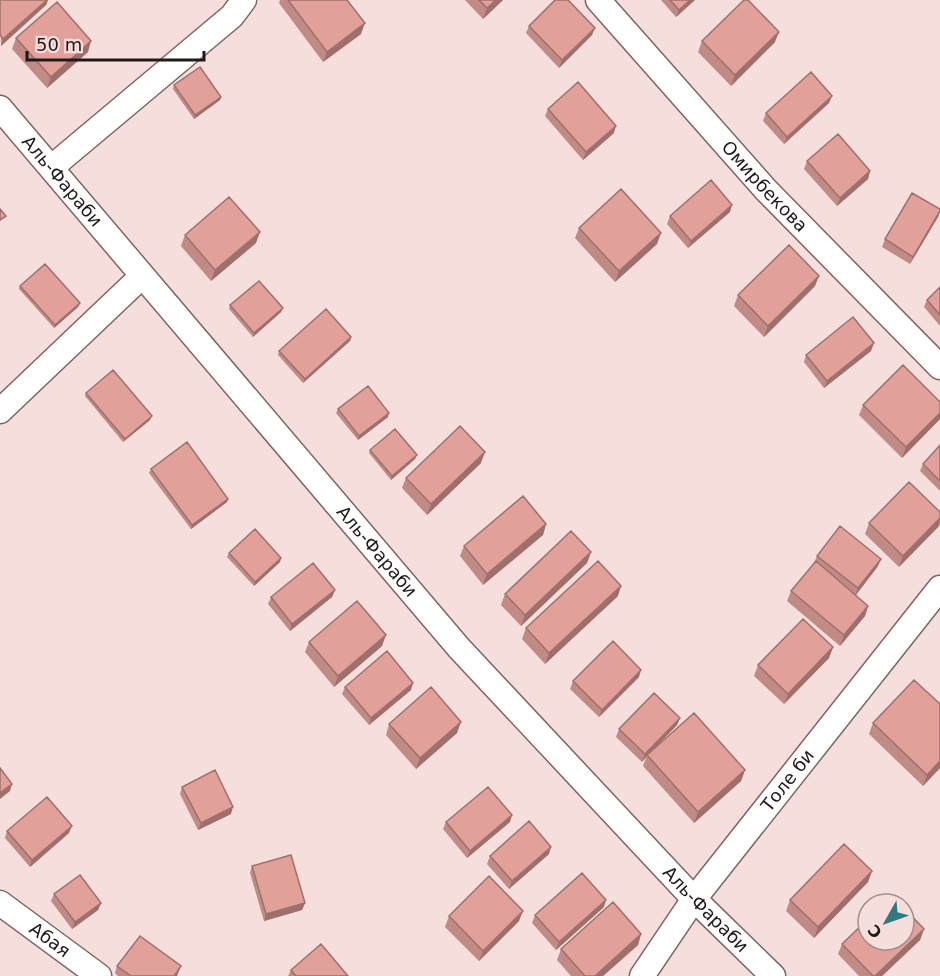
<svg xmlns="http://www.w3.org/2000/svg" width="940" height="976" viewBox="0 0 940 976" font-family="'DejaVu Sans',sans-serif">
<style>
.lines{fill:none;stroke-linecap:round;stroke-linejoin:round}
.minor-casing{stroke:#7a6663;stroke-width:27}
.minor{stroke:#fff;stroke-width:24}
.wall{fill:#c28a85}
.shaded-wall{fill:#9e706c}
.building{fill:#e2a09b;stroke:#9e706c;stroke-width:1.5}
.labels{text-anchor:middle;stroke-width:5;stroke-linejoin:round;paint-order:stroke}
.street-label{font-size:18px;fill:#211818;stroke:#f6dedc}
</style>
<rect width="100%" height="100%" fill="#f6dedc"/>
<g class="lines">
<defs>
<g id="minor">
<path id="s1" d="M598,0L766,190L940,367"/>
<path id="s2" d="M0,108L459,648L694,899L773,976"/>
<path d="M52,167L232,16L244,0"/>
<path d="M0,411L141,277"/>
<path id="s3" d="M0,903L99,976"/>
<path id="s4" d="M642,976L694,899L940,588"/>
</g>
</defs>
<use href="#minor" class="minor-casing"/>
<use href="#minor" class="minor"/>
</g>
<path class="wall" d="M0,0H48L46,5L1,46Z
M280,0H347L361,34L323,62L279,3Z
M465,0H503L483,19Z
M661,0H695L676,17Z
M529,26L592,35L559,68L526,33Z
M16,38L88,52L47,88L12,49Z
M702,41L775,42L731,86L698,52Z
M174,85L221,97L220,100L194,119L173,89Z
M829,103L784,144L763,121L766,113Z
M548,109L614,133L583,160L545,116Z
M807,161L870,171L868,179L837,206L804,169Z
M940,209L938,217L910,264L882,247L885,239Z
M730,212L688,248L667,224L670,216Z
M579,228L657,244L615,282L575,238Z
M185,235L256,243L211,281L181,246Z
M20,286L80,303L78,307L54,328L19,289Z
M815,286L764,337L734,306L738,295Z
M940,287V326L924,307L927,300Z
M230,305L281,312L253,337L229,309Z
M351,337L350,341L303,383L278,355L279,351Z
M871,351L824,388L804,362L806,355Z
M86,393L150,420L123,442L85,396Z
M940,402V419L902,458L859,415L863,405Z
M338,409L388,417L358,440L336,413Z
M940,445V491L920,471L923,464Z
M370,450L415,459L391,480L369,453Z
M481,463L427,515L402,488L406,478Z
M151,469L227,502L191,529L149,473Z
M940,512V523L939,526L899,567L865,534L869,523Z
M546,524L543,535L483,585L460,556L464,546Z
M591,552L587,563L521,626L501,605L505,594Z
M229,553L280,562L254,586L227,557Z
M817,556L878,566L856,595L868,606L865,616L840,646L787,601L791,591L814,563Z
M335,590L332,597L290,631L268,604L271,597Z
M618,596L545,664L522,639L526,628Z
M309,642L382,646L334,687L305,652Z
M833,647L829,658L784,704L754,676L758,665Z
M639,677L599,717L570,689L573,681Z
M345,687L411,690L369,725L342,694Z
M940,704V768L923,786L869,734L873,723Z
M680,718L677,725L656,747L745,770L741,781L694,823L643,766L646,758L642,762L616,737L619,729Z
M389,724L457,733L416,769L386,735Z
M182,787L231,814L198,830L180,794Z
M446,822H510L467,858L443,829Z
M7,831L69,833L30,867L5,838Z
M549,854L509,889L487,864L490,856Z
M252,866L305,903L302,910L264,921L250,873Z
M872,871L868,882L814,938L786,911L790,900Z
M54,894L101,903L98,910L72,929L51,901Z
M604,907L556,950L532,923L535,915Z
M449,916L519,921L479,961L445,927Z
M924,929L920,940L882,976H859L838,954L842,944Z
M641,934L638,945L603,976H571L557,960L561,949Z
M117,966L178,974L177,976H118L115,973Z
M291,970L348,976H288Z"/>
<path class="shaded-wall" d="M47,0H48L46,5L1,46L3,39Z
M496,0H503L483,19L487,8Z
M690,0H695L676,17L679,10Z
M365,23L361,34L323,62L327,52Z
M595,28L592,35L559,68L562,60Z
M779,32L775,42L731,86L735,75Z
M91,41L88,52L47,88L51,77Z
M832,96L829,103L784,144L787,137Z
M221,97L220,100L194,119L195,115Z
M616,126L614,133L583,160L586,152Z
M870,171L868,179L837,206L840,198Z
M732,205L730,212L688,248L691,241Z
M940,211L938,217L910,264L913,257Z
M260,232L256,243L211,281L215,270Z
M661,233L657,244L615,282L619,271Z
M819,276L815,286L764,337L768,326Z
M80,303L78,307L54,328L55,325Z
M283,308L281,312L253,337L254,333Z
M351,337L350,341L303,383L305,379Z
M874,343L871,351L824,388L827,381Z
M389,413L388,417L358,440L359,436Z
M940,413V419L902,458L906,447Z
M152,416L150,420L123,442L125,439Z
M485,452L481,463L427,515L431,504Z
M417,455L415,459L391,480L392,476Z
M228,499L227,502L191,529L192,525Z
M940,518L939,526L899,567L903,556Z
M546,524L543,535L483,585L487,574Z
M591,552L587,563L521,626L525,615Z
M281,558L280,562L254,586L255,582Z
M881,559L878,566L855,596L858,588Z
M621,586L618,596L545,664L549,653Z
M335,590L332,597L290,631L292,624Z
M868,606L865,616L840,646L844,635Z
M386,635L382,646L334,687L338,676Z
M833,647L829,658L784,704L788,694Z
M641,670L639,677L599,717L602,710Z
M413,683L411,690L369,725L371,718Z
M680,718L677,725L647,756V755L642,762L645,754Z
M461,722L457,733L416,769L420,758Z
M940,761V768L923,786L927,775Z
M745,770L741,781L694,823L698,812Z
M12,784L10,791L0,799V793Z
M233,807L231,814L198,830L201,823Z
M512,815L510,822L467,858L470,851Z
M72,826L69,833L30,867L32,860Z
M551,847L549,854L509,889L512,881Z
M872,871L868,882L814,938L818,927Z
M606,900L604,907L556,950L559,942Z
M101,903L98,910L72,929L75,922Z
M305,903L302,910L264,921L266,914Z
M523,911L519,921L479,961L483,951Z
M924,929L920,940L882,976H875Z
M641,934L638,945L603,976H595Z
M181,966L177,976H174Z"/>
<path class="building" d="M0,0H47L3,39L0,35Z
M288,0H347L365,23L327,52Z
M479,0H496L487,8Z
M555,0H568L595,28L562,60L529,26Z
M670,0H690L679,10Z
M744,0H748L779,32L735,75L702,41Z
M57,2L91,41L51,77L16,38Z
M200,67L221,97L195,115L174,85Z
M811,72L832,96L787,137L766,113Z
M578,82L616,126L586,152L548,109Z
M838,134L870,171L840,198L807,161Z
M711,180L732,205L691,241L670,216Z
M621,189L661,233L619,271L579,228Z
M912,193L940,209V211L913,257L885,239Z
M229,197L260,232L215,270L185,235Z
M0,209L6,216L0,220Z
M789,245L819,276L768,326L738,295Z
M45,264L80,303L55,325L20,286Z
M259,281L283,308L254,333L230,305Z
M940,287V315L927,300Z
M326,309L351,337L305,379L279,351Z
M853,317L874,343L827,381L806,355Z
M903,365L940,402V413L906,447L863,405Z
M113,370L152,416L125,439L86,393Z
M368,386L389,413L359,436L338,409Z
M460,426L485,452L431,504L406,478Z
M395,429L417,455L392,476L370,450Z
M187,442L228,499L192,525L151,469Z
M940,445V481L923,464Z
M909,482L940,512V518L903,556L869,523Z
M523,496L546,524L487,574L464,546Z
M840,526L881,559L858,588L817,556Z
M255,529L281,558L255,582L229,553Z
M571,531L591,552L525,615L505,594Z
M598,561L621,586L549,653L526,628Z
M816,561L868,606L844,635L791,591Z
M313,563L335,590L292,624L271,597Z
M357,601L386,635L338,676L309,642Z
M803,619L833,647L788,694L758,665Z
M613,641L641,670L602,710L573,681Z
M387,651L413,683L371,718L345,687Z
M914,680L940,704V761L927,775L873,723Z
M431,687L461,722L420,758L389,724Z
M654,693L680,718L645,754L619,729Z
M694,713L745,770L698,812L647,755Z
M0,768L12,784L0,793Z
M215,770L233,807L201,823L182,787Z
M488,787L512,815L470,851L446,822Z
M47,797L72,826L32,860L7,831Z
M529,821L551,847L512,881L490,856Z
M844,844L872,871L818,927L790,900Z
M291,855L305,903L266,914L252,866Z
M582,873L606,900L559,942L535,915Z
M80,875L101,903L75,922L54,894Z
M489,876L523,911L483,951L449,916Z
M892,896L900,904H883Z
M613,902L641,934L595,976H585L561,949Z
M904,908L924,929L875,976H873L842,944L868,919V940H904Z
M140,936L181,966L174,976H131L117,966Z
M321,944L348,976H296L291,970Z"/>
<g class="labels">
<g class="street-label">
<text dy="6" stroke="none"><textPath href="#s2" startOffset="96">Аль-Фараби</textPath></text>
<text dy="6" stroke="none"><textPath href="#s1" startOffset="250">Омирбекова</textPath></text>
<text dy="6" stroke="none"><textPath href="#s2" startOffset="582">Аль-Фараби</textPath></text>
<text dy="6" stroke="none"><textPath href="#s4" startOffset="244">Толе би</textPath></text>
<text dy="6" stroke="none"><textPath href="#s2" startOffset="1068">Аль-Фараби</textPath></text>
<text dy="6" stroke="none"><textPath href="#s3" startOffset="62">Абая</textPath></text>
</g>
</g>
<g transform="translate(886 922) rotate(230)"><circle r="28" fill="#f6dedc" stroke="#a18f8e" stroke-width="1.5"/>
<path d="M0-4.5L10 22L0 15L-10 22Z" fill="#307980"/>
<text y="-9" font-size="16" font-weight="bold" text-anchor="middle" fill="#211818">С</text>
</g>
<path d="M27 51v9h177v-9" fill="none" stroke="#211818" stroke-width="3"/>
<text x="36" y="51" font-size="18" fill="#211818" stroke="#f6dedc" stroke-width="4.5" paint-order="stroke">50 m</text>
</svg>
